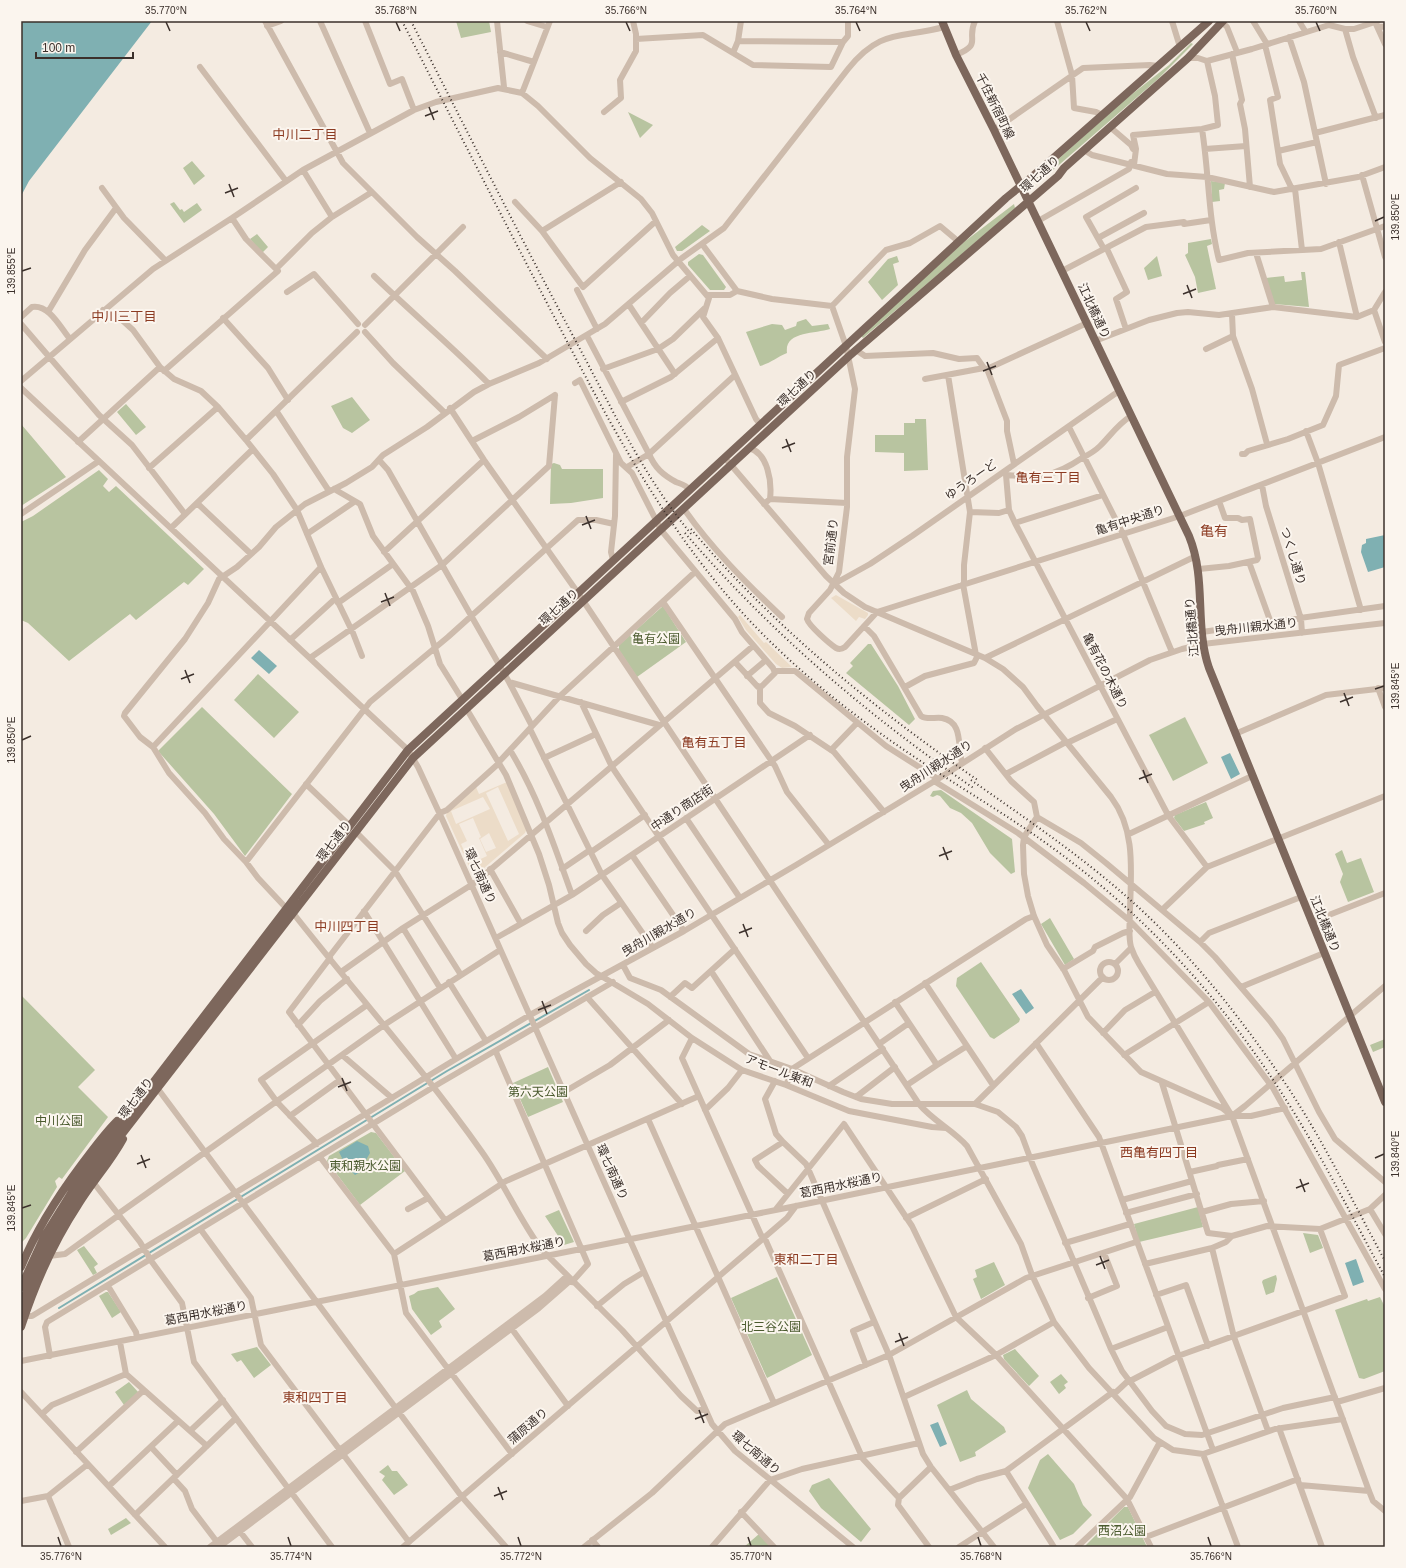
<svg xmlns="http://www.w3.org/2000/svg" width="1406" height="1568" viewBox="0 0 1406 1568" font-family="Helvetica,'Noto Sans JP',sans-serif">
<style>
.green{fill:#b8c4a0}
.plaza{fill:#ecdcc8;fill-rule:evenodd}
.water{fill:#7fb0b2}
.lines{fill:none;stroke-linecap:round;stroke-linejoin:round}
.stream{stroke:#7fb0b2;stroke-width:2}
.minor{stroke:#cdbbac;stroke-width:6}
.major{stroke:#7d675c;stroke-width:8}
.rail{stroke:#3b302b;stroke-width:2;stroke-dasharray:1 3;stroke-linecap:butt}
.ticks{fill:none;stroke:#3b302b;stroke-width:1.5}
.labels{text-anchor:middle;stroke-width:4;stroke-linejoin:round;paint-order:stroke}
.street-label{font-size:12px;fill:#3b302b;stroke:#fbf5ee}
.park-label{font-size:12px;fill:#4a5a2e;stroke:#fbf5ee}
.neighbourhood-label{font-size:13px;fill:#8c3b22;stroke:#fbf5ee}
.quarter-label{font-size:14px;fill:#8c3b22;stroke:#fbf5ee}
.neatline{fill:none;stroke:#3b302b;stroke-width:1.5}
.ticks-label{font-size:10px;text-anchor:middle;fill:#3b302b}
</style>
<rect width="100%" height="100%" fill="#f4ebe1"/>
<path class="green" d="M456,21H489L491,32L461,38Z
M1191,43L1193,44L1158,79L1052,171L1036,183L1035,180L1122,102L1169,65Z
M628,112L653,125L640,138Z
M192,161L205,176L194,185L183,168Z
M1211,181L1225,183L1224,189L1219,190L1220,201L1212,202Z
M174,202L180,210L182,209L184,212L197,203L202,210L184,223L170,204Z
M1014,204L1015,208C965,252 914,295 863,338L861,336L964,242Z
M702,225L710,231L682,251H677L675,247Z
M257,234L268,247L262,253L250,239Z
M1211,239L1212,244L1207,246L1216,289L1198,293L1195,277L1185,255L1188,253V243Z
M699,254L703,255L726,287L724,290H710L688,265V262Z
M897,256L899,262L893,264L898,285L882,300L868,282L888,259Z
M1157,256L1162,276L1148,280L1144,268Z
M1301,272H1305L1309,307L1274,304L1266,278L1284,276L1285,282L1302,280Z
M806,319L812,326L828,324L830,329C815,334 784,331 787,353C777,357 771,363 760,366L746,332L772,324L782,325L785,330L796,326L797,322Z
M352,397L370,420L352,433L343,428L331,406Z
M126,404L146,427L136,435L117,412Z
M915,419H926L928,470L904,471V453L875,452V435H904V423H915Z
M21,424L66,477L21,506Z
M554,463L560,465L562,469H603V498L571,503L550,504L551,464Z
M99,470L108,479L103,486L109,492L116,486L204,569L188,585L184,582L136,620L130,614L69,661L28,623L21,620V522L33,516Z
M663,606L686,642L637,677L619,650V645Z
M868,644H871L898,686L915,719L909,725L846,673L853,666L850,663Z
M258,674L299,712L274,738L234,700Z
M202,707L292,794L245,856L214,814L158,751Z
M1185,717L1208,763L1173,781L1149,735Z
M941,790L1012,839L1015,872L1011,874L990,853L972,823L961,813L950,808L940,796L937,795L933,797L930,796L933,791Z
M1206,802L1213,818L1204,822L1205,824L1184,831L1174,818L1175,815Z
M1342,850L1347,863L1361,858L1374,892L1348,902L1340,882L1343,874L1335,854Z
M1050,918L1074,959L1065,965L1041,924Z
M981,962L1020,1019L1019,1022L994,1039L990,1037L956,986L957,978Z
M21,995L95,1070L78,1087L108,1117L62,1179L59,1177L55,1181L57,1187L26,1238L21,1243Z
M1385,1039V1047L1373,1052L1370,1045Z
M548,1067L563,1102L528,1117L513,1083Z
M371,1132L376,1133L405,1171L360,1205L327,1161L329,1156Z
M1198,1207L1203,1227L1139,1242L1134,1224Z
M559,1210L574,1242L564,1245L545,1216Z
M1303,1233L1318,1235L1323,1248L1310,1253Z
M84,1246L98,1264L94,1267L97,1273L93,1275L77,1250Z
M994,1262L1005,1285L981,1299L973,1279L977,1277L975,1270Z
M1276,1275L1277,1279L1274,1292L1266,1295L1262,1282L1263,1280Z
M777,1277L812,1355L767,1378L731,1298Z
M438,1287L455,1309L439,1321L442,1327L431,1335L412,1309L409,1296L414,1294L418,1291Z
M106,1292H108L121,1312L112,1318L99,1296Z
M1380,1297L1385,1307V1371L1364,1379L1359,1378L1335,1310L1367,1299L1368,1301Z
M257,1347L271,1365L254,1378L241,1360L237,1362L231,1354Z
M1015,1349L1039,1376L1029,1386L1004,1359L1003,1355Z
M1061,1374L1068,1382L1064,1385L1066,1388L1059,1394L1050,1382Z
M129,1382L139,1393L124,1405L115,1392Z
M967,1390L971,1399L1004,1427L1006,1432L975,1452L976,1456L960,1462L937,1405Z
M1048,1454L1074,1484L1083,1505L1092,1515L1073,1534L1060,1540L1028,1488L1040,1460Z
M388,1465L392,1471H397L408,1485L394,1495L382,1480L385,1476L379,1472Z
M829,1478L871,1529L861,1542L821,1508L809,1491L812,1485Z
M1124,1507H1128L1147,1547H1084Z
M126,1518L131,1523L111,1535L108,1529Z
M759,1534L771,1547H744Z"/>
<path class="plaza" d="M836,595L868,613V615L865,619L859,617L856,621L831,598Z
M740,615L764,643L766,642L792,667L782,668L776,664L746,630L738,617Z
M507,782L527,828L525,833L476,875H473L446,816L447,812L476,787L479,794ZM498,787L519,834L508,841L486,793ZM483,797L490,809L456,824L451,811ZM473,818L481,837L479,838L487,856L470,864L461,844L467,841L459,824ZM489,833L496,848L486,852L480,839Z"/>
<path class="water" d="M21,21H152L29,181L21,196Z
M1385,535V567L1368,572L1361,552L1362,545L1366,543V539Z
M259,650L277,666L269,674L251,658Z
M1230,753L1240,774L1231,779L1221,757Z
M1021,989L1034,1008L1026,1014L1012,994Z
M357,1141L368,1146L370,1153L366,1160L364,1170L355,1175L348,1168H343L340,1162L342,1158L339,1152Z
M1356,1259L1364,1282L1353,1286L1345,1263Z
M938,1422L947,1444L940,1447L930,1425Z"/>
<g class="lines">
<path class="stream" d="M59,1308L447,1071L589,990"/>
<path class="minor" d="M265,21L343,163L417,237L455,271L547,359
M320,21L370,133
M365,21L390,84L402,79L414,110
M497,21L504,87
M527,21L547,27
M1057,21L1072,75L1074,108L1096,112L1102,115
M1172,21L1180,47
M1253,21L1267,44
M1299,21L1305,31
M1222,22L1227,27L1237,52
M1375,22L1385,44
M267,26L281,21
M1377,26L1385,27
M1345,29L1353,57L1376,118
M1289,37L1304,82L1326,184
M636,39L703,35L753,65L831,67L843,42L848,36V21
M738,41L843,42
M1265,45L1278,97L1270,100L1280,164L1292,189
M500,52L534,62
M733,53L738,41L741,21
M1232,54L1242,100L1240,104L1245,129L1250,187
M956,55C983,44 966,40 975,21
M1188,58H1198L1207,61L1252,49L1329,25L1345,29H1354L1378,21
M200,67L286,181
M522,93L538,106L590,158L641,199L652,213L673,255L709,298L703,317L718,338L756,419L761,425
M604,112L621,98L620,80L636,51V34L633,21
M1110,127L1131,145L1133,149
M1202,129C1209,173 1208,217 1219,260L1248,253L1321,249L1385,226
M994,130L1083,68L1150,65L1158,66
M1315,133L1385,115
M1205,149L1246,146
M1084,150L1092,155L1167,174L1207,177L1274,192L1358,177L1385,167
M1278,151L1317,142
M1134,165L1136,149L1133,135L1202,129L1218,125L1215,96L1207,61
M303,170L332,217
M1362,175L1385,257
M102,188L124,218L165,260
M1295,189L1302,250
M515,202L542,231L583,287L656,221
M1038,221L1129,169L1131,162
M1184,224L1211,220
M542,231L621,182
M1098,238L1144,213
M1339,242L1357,317
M702,244L737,291L772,299L832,306L846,346L855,389L847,457V507L839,572L830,590L809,613L807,619C809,626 830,644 836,648C840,650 842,649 845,647L877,612
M1104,249L1086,217L1136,188
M1107,249L1127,292L1116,299L1126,329
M1256,253L1273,307
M276,269L312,233L332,217L372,192
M1062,271L1146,227L1184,222
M374,276C412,313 452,346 489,384
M577,290L597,329
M287,292L314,274L358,324
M707,295H730L737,291
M629,305L675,374
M832,306L886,250L910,243L940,226L959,242
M103,310L122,320L133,330L160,367L174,379L201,391L218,407L246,440L273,474L297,510L321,567L353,633L362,656
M1374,310L1385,342
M48,312L85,250L116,208
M1232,314L1233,336L1252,389L1267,444
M21,317L32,307C49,304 60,327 70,339
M223,318L268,368L288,400
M641,323L670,293L690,276
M21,324L99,415L132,445L185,514
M365,325L463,227
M365,332L393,363L445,413
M587,336L649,454L735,375
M1095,341L1149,320L1177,313L1188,312L1219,315L1273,307L1357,317L1374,310L1385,292
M1206,349L1233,336
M856,350L865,356L933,353L959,359L977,358L984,368
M603,369L658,349L673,339L705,308
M987,369L1007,421V431L1014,464
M164,371L278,271L246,239L232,218
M948,375L970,512L964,565V584
M925,379L984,368L987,369L1087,323
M21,381L153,269L232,218L303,170L414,110L436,102L498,88L522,93L550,21
M575,383L580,380L621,463L632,473L661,530L735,619L742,632L773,668L775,673L762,686L758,687L735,662
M21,388L408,750L418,767L443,821L712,1424L735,1451L853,1547
M621,402L671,377L718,338
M450,408L484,460L578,593L919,1104C933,1121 953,1130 967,1146L1021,1244L1032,1275L1054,1322L1089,1368L1154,1438L1173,1450L1203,1454L1275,1429L1343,1419
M277,412L329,491
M1069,427L1123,534L1172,652
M1306,431L1318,463L1361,610
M246,440L357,332
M472,441L519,417L555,395
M78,442L160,367
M749,448C768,453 772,482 770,499
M1242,454H1245L1248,451L1288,439L1323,425L1336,396L1339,365L1385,348
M725,458L826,576L844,593L865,607L985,658L1003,669L1023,687L1037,706L1111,797C1136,830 1131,871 1130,910C1130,922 1128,936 1131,947C1133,953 1136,959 1139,964L1232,1116H1251L1285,1108
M379,460L388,470L509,682L659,725
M627,467L649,454C655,468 663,475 676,482C681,484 686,485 690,490
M149,468L218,407
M1005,472L1006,475C1039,478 1054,477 1082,458C1088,455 1095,451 1100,446C1110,436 1118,424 1131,416
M1006,475L1009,510L1015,523L1168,815L1207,867
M1262,485L1266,506L1301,619L1302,633
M334,489L360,504L373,536L413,591L428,626L440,664L462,699
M197,503L251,554
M764,504L770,499L847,503
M684,509C712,549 746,583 782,617
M970,512L999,513L1009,510
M21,514L99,461
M1015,523L1103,495
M171,528L253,449
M307,534L354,502
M384,552L484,460
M613,560L611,552L615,516L616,455
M1249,562L1271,623
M1199,569L1229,566L1257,560L1258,558L1250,519L1242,520L1238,518H1225L1219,501
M834,584L870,564L912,536L1119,391
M963,584L976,655
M663,602L775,766L787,792L829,845
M338,603L393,564
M877,612L1180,516L1385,437
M864,626L874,636L921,716C927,720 935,717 942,718C964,722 957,747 962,762
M1202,632L1385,606
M290,640L336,598
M310,658L442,565L549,466L555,395
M985,658L1196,556
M775,671H795L886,746L938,779
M747,676L766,660
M509,682L532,726
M905,687L925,676L974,663L978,655
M760,688V703L769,713L795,726L834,752L884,812
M1378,688L1385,707
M581,702L612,767L808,1058
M466,708L506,775L539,854L549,885L558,923L562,933L570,945L586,964L596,973L648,1004L692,1038L742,1070L786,1085L849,1111L932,1127L946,1128
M530,729L602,875L653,948
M1235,734L1326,695L1385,688
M1067,743L1117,719
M153,747L321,567
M985,748L1011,781L1034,802L1037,817L1024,837L1023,845L1024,874L1028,896L1034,916L1047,945L1064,970L1088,1017L1141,1072L1222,1108L1232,1116L1369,1491L1373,1501L1385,1511
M510,750C538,796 554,845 572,895
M831,750L857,723
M544,758L596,734
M498,763L559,697L695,572
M1006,774L1066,742
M934,781L1018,833L1084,883L1130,921L1209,1002L1273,1088L1385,1289
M306,784L350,826
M1037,817L1081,843L1106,863L1200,942L1215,957L1270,1021L1283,1039L1319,1112L1335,1139L1385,1182
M686,818L740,898
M356,832L395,871L461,975
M1129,834L1252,776
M591,852L645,815
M632,855L684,931
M246,862L224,839L205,813L169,773L153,747L140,737L124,716L125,713L185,639L208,603L219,579L237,567L259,547L276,527L305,504L346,483L372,467L383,455L427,427L474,392L489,384L539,363L605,324L682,258L724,228L848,69C881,28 900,39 944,27
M490,869L521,924
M562,869L590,850
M287,909L258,878L246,862L370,702L448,637L578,520H596L614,524
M1162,910L1207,867L1385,796
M364,911L456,1059
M293,913C356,993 423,1069 482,1152C504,1183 519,1219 542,1250L622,1330L681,1396L697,1411L705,1409
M1311,922L1385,893
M403,928L440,988
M586,931L603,915L621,903
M496,938L572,895L810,735
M1200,942L1209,933L1301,897
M329,957L440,813L447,810L498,764
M330,958L289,1012L445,1220
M1100 971a9 9 0 1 1 18 0a9 9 0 1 1-18 0Z
M1115,964L1131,948
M623,965L630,978L661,990L749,1054L792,1069L843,1092L861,1099L892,1104H975L998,1112L1016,1127L1022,1136L1032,1163L1111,1349L1122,1371L1152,1411L1166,1426L1185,1434L1202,1435L1283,1408L1335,1397
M1063,969L1093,951L1095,947L1123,933L1130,931
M711,971L770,1061
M341,972L403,928L476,882L753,646
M449,982L486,1041
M925,983L993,1085
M1241,987L1324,953
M587,997L682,1104
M670,997L685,983L692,988L735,949
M895,1002L937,1065L967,1046
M298,1025L320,1001L347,979
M1103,1033L1125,1010L1155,992
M692,1038L682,1058L761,1235L766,1241L863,1459L899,1498
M1036,1043L1099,1137L1213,1450
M879,1044L909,1023
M496,1052L588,1264L572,1282
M342,1055L392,1098
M1124,1055L1209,1002
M792,1069L1026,919L1034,916
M775,1081L765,1099L776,1134L783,1142L755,1160L758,1166L788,1194
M1162,1083L1208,1233L1232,1236
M786,1085L793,1070
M907,1085L937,1065
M829,1086L883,1049
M158,1089L462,1497L506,1547
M564,1092L610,1065L669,1020
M856,1097L895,1067
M975,1104L1103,977
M705,1110L728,1088L742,1070
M290,1116L340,1080
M648,1119L774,1403
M783,1142L806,1164L810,1173L889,1355L923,1454L931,1467L994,1547
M317,1144L277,1102L261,1080L367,1005
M320,1157L394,1254L506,1181L699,1096
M1218,1165L1248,1159
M1190,1172L1217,1166
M93,1182L140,1242L152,1262L182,1303L194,1362L332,1547
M1122,1200L1192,1181
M408,1209L428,1198
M776,1209L844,1124L912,1226L956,1317L996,1355L1127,1499L1151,1547
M1370,1209L1385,1234
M1202,1212L1231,1204L1264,1201
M1126,1213L1197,1194
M118,1214L384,1025L500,950
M906,1218L986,1179
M201,1230L251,1298L261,1345L409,1542
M1065,1243L1130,1224
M1212,1248L1234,1337L1268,1431
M394,1254L406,1313L512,1454
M49,1256L65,1254L119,1215
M1145,1264L1212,1248L1226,1242L1232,1236L1267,1226L1320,1229L1370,1209L1385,1195
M108,1286L136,1332L137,1338
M1156,1295L1186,1285L1208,1346
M1088,1298L1117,1286L1104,1253
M597,1306L624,1284L644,1272
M25,1316H32L456,1059L530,1015L684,931L796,865L938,779L1016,729L1150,660L1182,649L1203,644L1385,623
M509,1325L568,1406
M120,1342L126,1374L207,1446
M1111,1349L1168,1327
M50,1356L45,1327L47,1322L440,1083L613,982
M21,1361L796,1206L1232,1116L1245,1106L1385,986
M866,1365L853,1331L874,1322
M1130,1381L1178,1356L1345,1296L1320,1229
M21,1392L165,1547
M1114,1394L1129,1380
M904,1397L996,1355L1054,1322
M1337,1402L1385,1388
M42,1414L52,1405L126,1374
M1279,1428L1322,1547
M190,1431L223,1400
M151,1447L177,1475
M76,1452L144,1390
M1203,1454L1238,1547
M1006,1471L1054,1547
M174,1479L185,1491L192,1509L217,1542
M1300,1485L1369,1491
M109,1486L178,1421
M949,1490L977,1479L1006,1471L1113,1392
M48,1496L69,1547
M21,1501L48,1496L88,1464
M741,1512L774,1547
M135,1515L236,1418
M238,1529L252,1547
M1146,1537L1298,1479
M592,1540L598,1547
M210,1547L545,1296L567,1276
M219,1547L539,1308L571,1280
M403,1547L787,1218L796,1206
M584,1547L652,1493L725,1424L889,1355L1026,1278L1136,1242
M712,1547L770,1480L802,1469L919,1443
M929,1547L898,1505L899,1498L931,1467
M959,1547L1026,1504
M1077,1547L1130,1497L1160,1442"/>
<path class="major" d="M942,21L956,55L994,130L1189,536C1207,580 1194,624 1209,668L1385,1102
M21,1267C36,1230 58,1196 82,1164C93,1149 104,1134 117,1121
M21,1287L45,1235L83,1174L408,750L1006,198L1033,176L1209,21
M21,1307C37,1260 60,1219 88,1178L413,758L848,357L1058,176L1064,168L1188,58L1223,21
M21,1327C35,1284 53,1243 78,1205C92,1182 110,1163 123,1139"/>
<path class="rail" d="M402,21C454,123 506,225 559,326C613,430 668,533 749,620C801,675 861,722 925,764C975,797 1027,827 1074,864C1156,927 1225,1005 1281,1092C1320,1152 1351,1215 1385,1277
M411,21C467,131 522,241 580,349C614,413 646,480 692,535
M691,529C774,627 873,708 979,781
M685,533C770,632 868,716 975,789
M971,780C1035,825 1099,868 1155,923C1205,972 1248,1028 1287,1086C1324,1142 1353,1202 1385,1261"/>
</g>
<path class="ticks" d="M166,22L170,31M396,22L400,31M626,22L630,31M856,22L860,31M1086,22L1090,31M1316,22L1320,31M429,107L434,120M425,116L438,111M229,184L234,197M225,193L238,188M1375,221L1384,217M22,271L31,268M1187,285L1192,298M1183,294L1196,289M987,362L992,375M983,371L996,366M786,439L791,452M782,448L795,443M586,516L591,529M582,525L595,520M385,593L390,606M381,602L394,597M185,670L190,683M181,679L194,674M1375,689L1384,686M1344,693L1349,706M1340,702L1353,697M22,740L31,736M1143,770L1148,783M1139,779L1152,774M943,847L948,860M939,856L952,851M743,924L748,937M739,933L752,928M542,1001L547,1014M538,1010L551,1005M342,1078L347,1091M338,1087L351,1082M141,1155L146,1168M1375,1158L1384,1154M137,1164L150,1159M1300,1179L1305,1192M1296,1188L1309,1183M22,1208L31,1205M1100,1256L1105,1269M1096,1265L1109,1260M899,1333L904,1346M895,1342L908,1337M699,1410L704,1423M695,1419L708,1414M498,1487L503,1500M494,1496L507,1491M58,1537L61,1546M288,1537L291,1546M518,1537L521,1546M748,1537L751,1546M978,1537L981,1546M1208,1537L1211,1546"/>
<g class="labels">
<g class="street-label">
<text transform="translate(995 106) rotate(64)" y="4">千住新宿町線</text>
<text transform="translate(1040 174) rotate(-42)" y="4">環七通り</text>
<text transform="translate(1094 311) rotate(65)" y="4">江北橋通り</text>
<text transform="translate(797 388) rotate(-43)" y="4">環七通り</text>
<text transform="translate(971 480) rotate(-35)" y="4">ゆうろーど</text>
<text transform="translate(1130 520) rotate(-18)" y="4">亀有中央通り</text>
<text transform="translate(831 542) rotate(-83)" y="4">宮前通り</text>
<text transform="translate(1293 556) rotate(73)" y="4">つくし通り</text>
<text transform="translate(559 607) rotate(-42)" y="4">環七通り</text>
<text transform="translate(1192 627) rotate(-95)" y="4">江北橋通り</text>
<text transform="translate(1256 627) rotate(-6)" y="4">曳舟川親水通り</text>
<text transform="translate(1105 671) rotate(63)" y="4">亀有花の木通り</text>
<text transform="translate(936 766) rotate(-33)" y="4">曳舟川親水通り</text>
<text transform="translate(682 808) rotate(-34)" y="4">中通り商店街</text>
<text transform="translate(334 841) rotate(-52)" y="4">環七通り</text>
<text transform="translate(480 876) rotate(66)" y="4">環七南通り</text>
<text transform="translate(1325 924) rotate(68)" y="4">江北橋通り</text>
<text transform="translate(659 932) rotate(-30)" y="4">曳舟川親水通り</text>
<text transform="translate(779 1071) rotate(21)" y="4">アモール東和</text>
<text transform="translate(136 1098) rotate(-52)" y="4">環七通り</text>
<text transform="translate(612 1172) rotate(66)" y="4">環七南通り</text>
<text transform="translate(841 1185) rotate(-12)" y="4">葛西用水桜通り</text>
<text transform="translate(524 1249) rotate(-11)" y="4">葛西用水桜通り</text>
<text transform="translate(206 1313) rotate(-11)" y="4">葛西用水桜通り</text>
<text transform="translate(528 1426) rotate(-41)" y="4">蒲原通り</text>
<text transform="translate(756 1453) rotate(41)" y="4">環七南通り</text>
</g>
<g class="park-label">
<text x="656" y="643">亀有公園</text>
<text x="538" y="1096">第六天公園</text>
<text x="59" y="1125">中川公園</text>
<text x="365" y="1170">東和親水公園</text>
<text x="771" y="1331">北三谷公園</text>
<text x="1122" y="1535">西沼公園</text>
</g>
<g class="neighbourhood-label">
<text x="305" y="139">中川二丁目</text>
<text x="124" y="321">中川三丁目</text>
<text x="1048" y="482">亀有三丁目</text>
<text x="714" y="747">亀有五丁目</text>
<text x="347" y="931">中川四丁目</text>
<text x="1159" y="1157">西亀有四丁目</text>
<text x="806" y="1264">東和二丁目</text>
<text x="315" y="1402">東和四丁目</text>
</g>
<g class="quarter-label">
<text x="1214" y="536">亀有</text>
</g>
</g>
<rect width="1406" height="1568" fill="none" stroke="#fbf5ee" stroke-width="44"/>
<path d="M36 52v6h97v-6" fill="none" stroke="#3b302b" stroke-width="2"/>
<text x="42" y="52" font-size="12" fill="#3b302b" stroke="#fbf5ee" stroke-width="3" paint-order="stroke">100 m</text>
<rect x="22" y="22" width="1362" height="1524" class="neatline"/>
<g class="ticks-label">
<text x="166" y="14">35.770°N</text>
<text x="396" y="14">35.768°N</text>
<text x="626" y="14">35.766°N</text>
<text x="856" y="14">35.764°N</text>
<text x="1086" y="14">35.762°N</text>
<text x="1316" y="14">35.760°N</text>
<text transform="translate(1395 217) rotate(-90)" y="4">139.850°E</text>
<text transform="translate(11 271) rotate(-90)" y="4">139.855°E</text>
<text transform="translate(1395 686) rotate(-90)" y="4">139.845°E</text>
<text transform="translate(11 740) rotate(-90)" y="4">139.850°E</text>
<text transform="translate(1395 1154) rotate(-90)" y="4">139.840°E</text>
<text transform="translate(11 1208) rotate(-90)" y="4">139.845°E</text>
<text x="61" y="1560">35.776°N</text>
<text x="291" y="1560">35.774°N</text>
<text x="521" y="1560">35.772°N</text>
<text x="751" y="1560">35.770°N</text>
<text x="981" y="1560">35.768°N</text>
<text x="1211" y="1560">35.766°N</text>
</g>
</svg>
